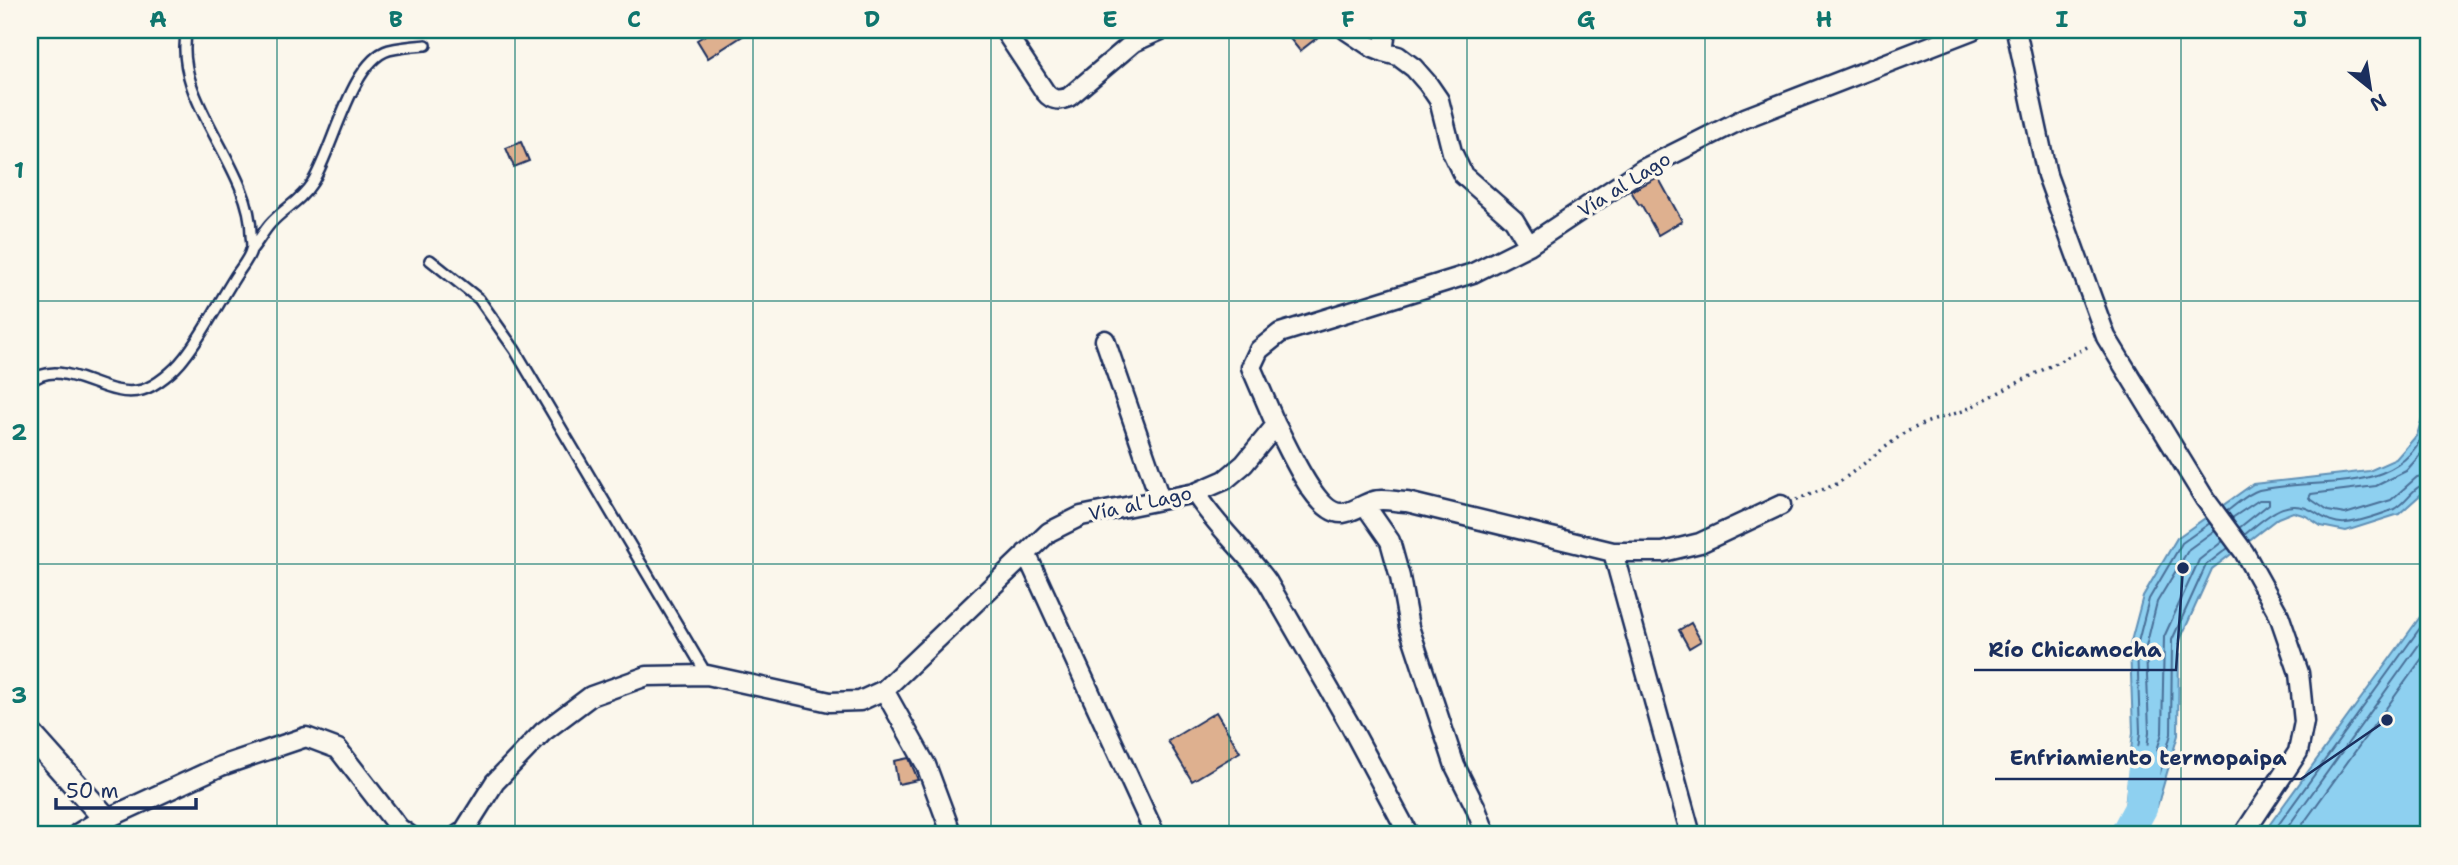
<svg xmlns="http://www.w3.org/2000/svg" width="2458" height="865" viewBox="0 0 2458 865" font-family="'Shantell Sans',sans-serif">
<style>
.water{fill:#8ed0f0;stroke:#6090b6;stroke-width:2}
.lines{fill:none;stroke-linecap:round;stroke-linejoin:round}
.shore{stroke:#496f98;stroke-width:2}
.river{stroke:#8ed0f0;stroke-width:33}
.building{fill:#deb08f;stroke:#1b2f5e;stroke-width:2}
.lane-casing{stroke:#1b2f5e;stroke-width:14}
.street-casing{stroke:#1b2f5e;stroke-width:23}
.secondary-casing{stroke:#1b2f5e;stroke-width:28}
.path{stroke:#1b2f5e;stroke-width:3.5;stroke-dasharray:2 5;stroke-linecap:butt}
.lane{stroke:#fbf7ec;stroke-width:9}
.street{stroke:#fbf7ec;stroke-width:18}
.secondary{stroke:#fbf7ec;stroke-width:23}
.grid{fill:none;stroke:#0f766e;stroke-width:2;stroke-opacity:0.55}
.labels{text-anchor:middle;stroke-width:7;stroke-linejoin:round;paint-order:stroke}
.street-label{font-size:19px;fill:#1b2f5e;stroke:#fbf7ec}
.leader{fill:none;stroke:#1b2f5e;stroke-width:2.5}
.callout-dot{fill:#1b2f5e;stroke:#fbf7ec;stroke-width:2.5}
.callout-label{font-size:21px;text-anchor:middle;font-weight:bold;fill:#1b2f5e;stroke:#fbf7ec;stroke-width:7;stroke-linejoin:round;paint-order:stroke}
.neatline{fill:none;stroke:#0f766e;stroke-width:2.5}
.grid-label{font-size:23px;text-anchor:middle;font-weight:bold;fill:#0f766e}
</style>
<rect width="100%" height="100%" fill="#fbf7ec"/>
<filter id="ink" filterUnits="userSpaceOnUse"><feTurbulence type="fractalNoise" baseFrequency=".0143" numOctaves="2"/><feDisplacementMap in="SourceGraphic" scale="14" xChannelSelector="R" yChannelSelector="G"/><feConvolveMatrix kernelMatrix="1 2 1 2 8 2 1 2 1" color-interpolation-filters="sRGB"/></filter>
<g filter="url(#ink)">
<path class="water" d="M2428,398V488L2399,514L2346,531L2321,526L2306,516L2293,512L2278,518L2212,569L2179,642L2178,735L2157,807H2125L2133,732L2130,645L2143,596L2177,538L2253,484L2369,471L2396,459L2417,435Z
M2428,606V835H2262Z"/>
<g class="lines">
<path class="shore" d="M2428,446L2406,471L2376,486L2311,494L2309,498L2328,511L2345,514L2391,500L2417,477L2428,475
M2227,511C2236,505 2248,493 2259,490C2320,476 2404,499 2428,422
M2232,518L2259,500H2269V504L2239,528
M2210,523L2182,543L2149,599L2137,646L2140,732L2133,796L2136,800L2153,798L2171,734L2172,640L2206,565L2228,548
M2215,530L2189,549L2157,602L2146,647L2149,732L2145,767L2148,771L2152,768L2162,733L2164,637L2199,560L2223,541
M2244,535C2267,517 2287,494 2316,513C2324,519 2336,524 2346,523C2358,522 2383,514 2394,509C2406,503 2414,485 2428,483
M2271,835L2428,617
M2282,835L2428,632
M2295,835L2428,650"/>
<path class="river" d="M2126,835L2141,807L2145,762"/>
</g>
<path class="building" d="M714,30H752L708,58L697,40Z
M1283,30H1327L1300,51Z
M521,142L529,161L514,167L506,148Z
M1658,177L1682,221L1658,235L1641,204L1639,205L1631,191Z
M1691,623L1701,641L1689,648L1679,630Z
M1216,712L1240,752L1192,781L1168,741Z
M909,758L918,780L898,784L894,761Z"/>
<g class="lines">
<defs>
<path id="lane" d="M251,250C258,242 263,232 270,224C284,208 299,203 312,183C333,150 351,61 389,50C401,47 414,46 426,45
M430,260L479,299L515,350L707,675
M30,382C63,354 105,401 142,390C156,386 175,370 184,358C203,334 218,304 235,277C240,269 249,259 251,250C253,246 251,239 251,234C251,166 171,99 187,30"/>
<path id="street" d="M1004,30L1045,92C1052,101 1059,101 1069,97L1134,42L1161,30
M1346,30L1373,48L1383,52
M1386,30L1383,52L1398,56L1414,68L1428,84L1439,100L1452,152L1463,175L1514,220L1529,245
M2016,30L2047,175L2106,337L2205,499L2244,552L2279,615L2299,673L2304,722L2298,752L2243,835
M1105,340L1160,499
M1276,425C1288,446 1316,516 1343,513C1354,512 1364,503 1374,501C1383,498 1397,502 1407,502L1613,552H1663L1700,543L1781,505
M1195,493C1216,526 1244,550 1267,581L1350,725L1409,835
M1365,505L1390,541L1400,577L1409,627L1455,766L1475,806L1486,835
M1613,552L1691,835
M1026,553L1153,830
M884,690L926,765L952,835
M106,819L221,766L306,737L338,749L399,828L409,835
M458,835L464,831L495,782L543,732L591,696L647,676L707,675L830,702L860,701L884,690L1049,532L1081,516L1195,493L1225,480L1244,464L1276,425L1251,367L1259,350L1280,333L1473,273L1529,245L1643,169L1745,118L1972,30"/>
<path id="secondary" d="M30,734L106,819L80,835"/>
</defs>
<use href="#lane" class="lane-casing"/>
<use href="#street" class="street-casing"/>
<use href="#secondary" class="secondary-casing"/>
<path class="path" d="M1796,500L1837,484L1904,433L1925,423L1963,411L2091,345"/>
<use href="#lane" class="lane"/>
<use href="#street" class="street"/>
<use href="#secondary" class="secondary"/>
</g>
</g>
<path class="grid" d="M277,30V835M515,30V835M753,30V835M991,30V835M1229,30V835M1467,30V835M1705,30V835M1943,30V835M2181,30V835M30,301H2428M30,564H2428"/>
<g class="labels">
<g class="street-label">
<text transform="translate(1624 184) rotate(-32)" y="7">Vía al Lago</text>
<text transform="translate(1140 503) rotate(-12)" y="7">Vía al Lago</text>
</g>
</g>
<path class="leader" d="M2183 568L2176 670H1974M2387 720L2301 779H1995"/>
<g class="callout-dot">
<circle cx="2183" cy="568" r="7"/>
<circle cx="2387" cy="720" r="7"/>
</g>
<g class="callout-label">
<text x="2075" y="657">Río Chicamocha</text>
<text x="2148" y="765">Enfriamiento termopaipa</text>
</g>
<rect width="2458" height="865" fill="none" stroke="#fbf7ec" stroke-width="77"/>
<g transform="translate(2370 88) rotate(150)" stroke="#fbf7ec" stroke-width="5" paint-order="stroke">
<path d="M0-5L12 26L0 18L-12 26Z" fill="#1b2f5e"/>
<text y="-10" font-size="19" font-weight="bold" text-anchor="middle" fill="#1b2f5e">N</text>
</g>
<path d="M56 798v10h140v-10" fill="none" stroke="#1b2f5e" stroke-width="3.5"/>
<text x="66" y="798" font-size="21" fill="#1b2f5e" stroke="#fbf7ec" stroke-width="5" paint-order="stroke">50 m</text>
<rect x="38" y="38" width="2382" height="788" class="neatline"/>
<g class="grid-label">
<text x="158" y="27">A</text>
<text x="396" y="27">B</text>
<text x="634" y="27">C</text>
<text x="872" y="27">D</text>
<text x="1110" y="27">E</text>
<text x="1348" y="27">F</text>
<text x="1586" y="27">G</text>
<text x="1824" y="27">H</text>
<text x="2062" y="27">I</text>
<text x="2300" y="27">J</text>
<text x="19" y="178">1</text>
<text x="19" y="440">2</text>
<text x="19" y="703">3</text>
</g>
</svg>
